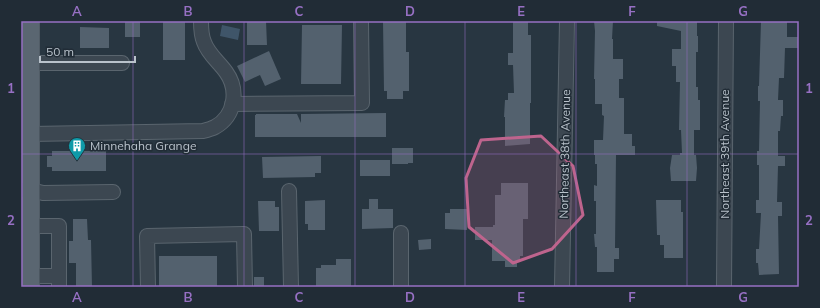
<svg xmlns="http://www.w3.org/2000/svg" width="820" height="308" viewBox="0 0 820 308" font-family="Mulish,sans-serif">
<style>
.water{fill:#3f5569}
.building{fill:#53616e}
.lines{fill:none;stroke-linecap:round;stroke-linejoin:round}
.minor-casing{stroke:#5a656e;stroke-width:16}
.major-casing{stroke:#49535d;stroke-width:18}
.minor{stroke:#3c4751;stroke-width:14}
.major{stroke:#5a6671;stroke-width:17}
.marked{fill:#be648d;fill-opacity:0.2;stroke:#be648d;stroke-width:3;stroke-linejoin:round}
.grid{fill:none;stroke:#9770c4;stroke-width:1;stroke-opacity:0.55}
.labels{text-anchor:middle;stroke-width:3;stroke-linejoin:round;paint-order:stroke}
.poi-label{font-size:12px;fill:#b9c2cb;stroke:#212c36;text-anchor:start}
.street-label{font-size:12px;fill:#b9c2cb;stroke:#212c36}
.neatline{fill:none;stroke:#9770c4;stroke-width:1.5}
.grid-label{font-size:13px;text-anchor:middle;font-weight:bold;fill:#9770c4}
</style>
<rect width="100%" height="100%" fill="#283641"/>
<path class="water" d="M222,25L240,29L238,40L220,36Z"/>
<path class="building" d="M163,21H185V60H163Z
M247,21H266L267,45H247Z
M383,21H406V52H409V91H403V99H387V91H384Z
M513,21H528V35H531V103H530V144L505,146V117H504L505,100H508V93H514L513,65H508V53H513Z
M594,21H613L612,39H613V59H623V79H619V98H624V134H632V146H635V155H616L615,248H619V259H614V272H597V247H595L594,234H596V201H594V185L597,186V164H595V155H594V140H603L604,116L602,115V104H595V79H594L595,31Z
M657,21H697V36H698V52H696V87H698V100H700V130H694V155H696L697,168L696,181H671L670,168L672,155H680V153H682L681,130H679L680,82H676V66H672V49H681V31L657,26Z
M761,21H787V37H799V48H785L784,78H779L778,100H783V116H781L780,131H778V156H785V166H778L777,202H782V216H778L779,274L759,275L758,263H756V249H759L761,213H756V200H759V165H757V151H759L760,101H758V86H759Z
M125,22H140V37H125Z
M302,25H342L341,84H301Z
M80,27L109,28V48H80Z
M269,51L281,79L265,86L260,75L245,82L237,66Z
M386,113V137H255V115H256V114H297L301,123V114Z
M392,148H413V163H408V164H392Z
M52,151H106V171H52V167H47V156H52Z
M321,156V173H315V177L263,178L262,157Z
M360,160H390V176H360Z
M501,183H528V219H523V256H520V262H517V267H505V261H492V240H475V227H493V225H495V195H501Z
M369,199H378V209H393V228L362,229V209H369Z
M325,200V230H308V224H305V201Z
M656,200H681V212H683V258H664V245H660V235H657Z
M258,201H275V207H279V231H259Z
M450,209H468L467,230L445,229V213H450Z
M73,219H87L88,240H91L92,287H76V263H69V241H73Z
M431,239V249L419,250L418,240Z
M159,256H217V287H159Z
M336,259H351V287H316V268H321V265H336Z
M254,277H264V287H254Z"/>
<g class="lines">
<defs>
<path id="minor" d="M31,63H122
M232,104L362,103L361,21
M31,134L203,131C207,130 211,129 215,127C235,116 239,90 226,72C219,62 208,54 204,42C201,35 201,28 201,21
M21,190H31L43,193L113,192
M289,191L291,287
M31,226H59V276
M31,276H59V287
M148,287L147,236L244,234L245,287
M401,287V233
M562,287L567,21
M724,287L726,21"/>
<path id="major" d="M31,21V287"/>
</defs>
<use href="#minor" class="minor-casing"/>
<use href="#major" class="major-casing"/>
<use href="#minor" class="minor"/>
<use href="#major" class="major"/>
</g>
<path class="marked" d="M541,136L573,166L583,215L552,249L513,263L469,227L466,178L481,140Z"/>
<path class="grid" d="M133,21V287M244,21V287M355,21V287M465,21V287M576,21V287M687,21V287M21,154H799"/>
<defs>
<symbol id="building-pin" viewBox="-11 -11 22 30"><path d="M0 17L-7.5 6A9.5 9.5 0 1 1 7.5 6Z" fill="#0f9aa8" stroke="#212c36"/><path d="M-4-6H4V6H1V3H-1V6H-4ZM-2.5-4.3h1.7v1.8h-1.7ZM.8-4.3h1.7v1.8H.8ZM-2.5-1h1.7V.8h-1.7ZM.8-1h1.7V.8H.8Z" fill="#fff"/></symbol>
</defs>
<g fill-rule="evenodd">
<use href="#building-pin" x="67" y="136" width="20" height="27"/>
</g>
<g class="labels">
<g class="poi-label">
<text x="90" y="150">Minnehaha Grange</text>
</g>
<g class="street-label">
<text transform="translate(565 154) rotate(-89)" y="4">Northeast 38th Avenue</text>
<text transform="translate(725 154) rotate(-90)" y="4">Northeast 39th Avenue</text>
</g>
</g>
<rect width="820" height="308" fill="none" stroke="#212c36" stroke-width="44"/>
<path d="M40 56v6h95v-6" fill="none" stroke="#b9c2cb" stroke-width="2"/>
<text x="46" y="56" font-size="12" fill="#b9c2cb" stroke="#212c36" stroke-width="3" paint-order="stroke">50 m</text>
<rect x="22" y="22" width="776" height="264" class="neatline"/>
<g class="grid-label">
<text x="77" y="16">A</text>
<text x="188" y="16">B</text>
<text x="299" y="16">C</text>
<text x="410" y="16">D</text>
<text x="521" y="16">E</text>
<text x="632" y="16">F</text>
<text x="743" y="16">G</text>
<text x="11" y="93">1</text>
<text x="809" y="93">1</text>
<text x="11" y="225">2</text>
<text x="809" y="225">2</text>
<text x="77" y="302">A</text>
<text x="188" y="302">B</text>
<text x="299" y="302">C</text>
<text x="410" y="302">D</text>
<text x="521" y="302">E</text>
<text x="632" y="302">F</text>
<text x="743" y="302">G</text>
</g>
</svg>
